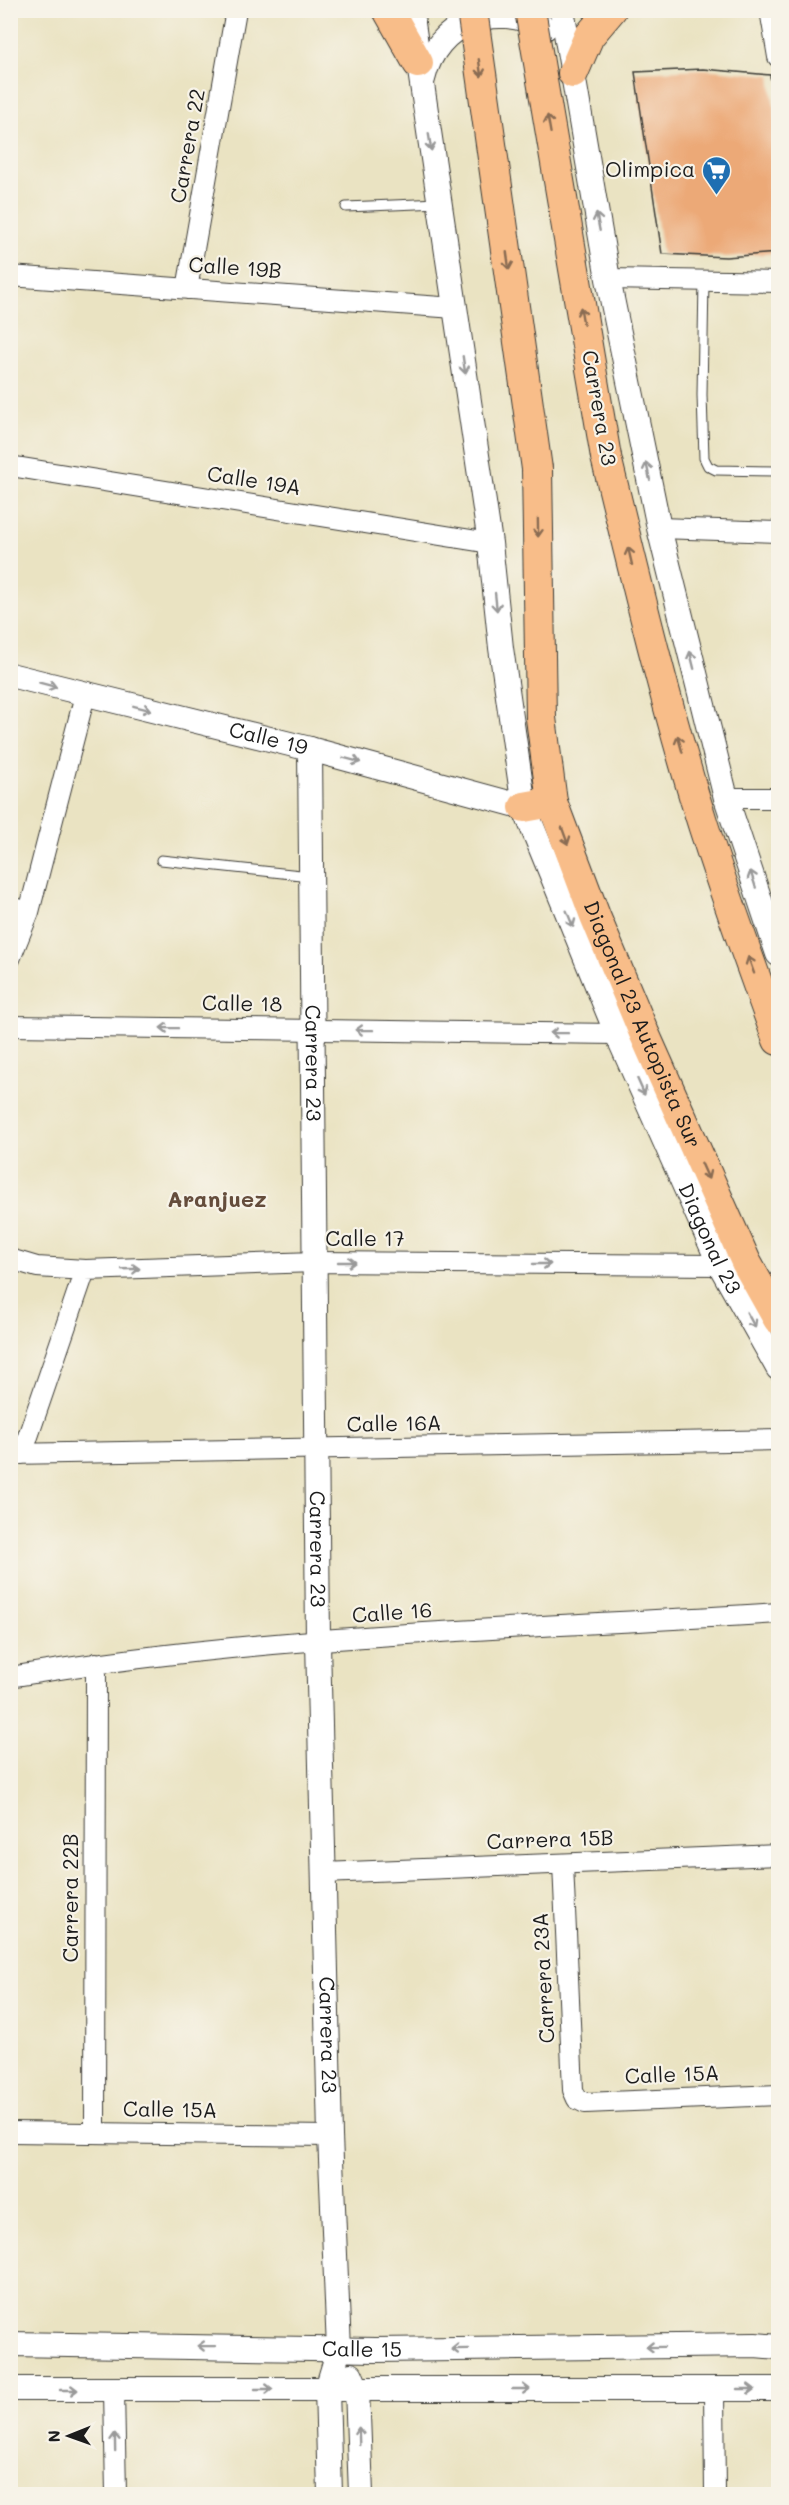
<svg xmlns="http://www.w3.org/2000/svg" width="789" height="2505" viewBox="0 0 789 2505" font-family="Mali,sans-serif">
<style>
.building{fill:#eca977}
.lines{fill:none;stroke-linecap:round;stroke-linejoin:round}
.service-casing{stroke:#3b3a35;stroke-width:11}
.minor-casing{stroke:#3b3a35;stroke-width:22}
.tertiary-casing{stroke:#3b3a35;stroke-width:26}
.primary-casing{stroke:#3b3a35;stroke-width:32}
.service{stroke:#fff;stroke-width:9}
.minor{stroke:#fff;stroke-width:20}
.tertiary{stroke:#fff;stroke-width:24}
.primary{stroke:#f8bd89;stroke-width:30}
.primary-bridge-casing{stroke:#3b3a35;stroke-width:32;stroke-linecap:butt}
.primary-bridge{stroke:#f8bd89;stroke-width:30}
.oneway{stroke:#8a6c52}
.oneway2{stroke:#999}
.labels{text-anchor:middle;stroke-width:4.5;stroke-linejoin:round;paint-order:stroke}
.street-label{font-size:21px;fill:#1c1c1c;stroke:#f7f3e8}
.poi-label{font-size:21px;fill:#1c1c1c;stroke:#f7f3e8;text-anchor:end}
.neighbourhood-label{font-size:22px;font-weight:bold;fill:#654d3c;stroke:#f7f3e8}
</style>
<rect width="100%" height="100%" fill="#f7f3e8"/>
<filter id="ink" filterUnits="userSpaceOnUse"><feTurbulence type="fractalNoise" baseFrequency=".0167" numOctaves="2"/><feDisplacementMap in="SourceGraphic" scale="12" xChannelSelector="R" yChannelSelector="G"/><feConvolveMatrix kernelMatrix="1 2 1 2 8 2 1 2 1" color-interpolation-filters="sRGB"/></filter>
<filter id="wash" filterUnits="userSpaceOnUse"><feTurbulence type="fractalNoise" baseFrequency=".008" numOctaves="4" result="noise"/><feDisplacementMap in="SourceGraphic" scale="24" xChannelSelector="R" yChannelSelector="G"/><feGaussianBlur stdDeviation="1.35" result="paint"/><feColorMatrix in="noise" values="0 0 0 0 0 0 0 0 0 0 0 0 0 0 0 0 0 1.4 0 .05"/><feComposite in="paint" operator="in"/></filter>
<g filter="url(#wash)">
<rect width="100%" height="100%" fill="#eae3c2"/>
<g id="blocks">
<path class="building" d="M703,69L770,75L778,140V253L726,257L662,254L635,72Z"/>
</g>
</g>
<g filter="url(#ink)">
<use href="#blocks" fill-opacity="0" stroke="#3b3a35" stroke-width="1.5"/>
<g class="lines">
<defs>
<path id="service" d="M346,207L440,203
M704,281L702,395L704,458L708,466L716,470L778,471
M161,860L310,876"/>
<path id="minor" d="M770,10L778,57
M10,276L455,308
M608,279L778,282
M187,289L236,10
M10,466L490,543
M659,528L778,532
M726,798H778
M10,907L29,912
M10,959L29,912L85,695
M10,1026L617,1034
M10,1259L37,1267L85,1270L315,1262L720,1265
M10,1454L778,1440
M22,1454L85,1270
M10,1677C262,1634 523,1629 778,1613
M563,1864L573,2090L577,2099L585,2103L778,2095
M323,1873L778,1855
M10,2132L330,2136
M95,2133L96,1663
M714,2389L715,2494
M114,2390L116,2494"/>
<g id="tertiary">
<path id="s1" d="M411,10L490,543L501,648L524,807L617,1034L720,1265L778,1368"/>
<path d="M562,10L608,279L659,528L726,798L778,954"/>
<path d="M423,79C436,22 495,0 545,28"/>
<path id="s2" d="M10,675L310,749L524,807"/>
<path id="s3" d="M310,749L318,1642L330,2136L339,2349L327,2389L330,2494"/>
<path id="s4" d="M10,2344L376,2350L755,2345L778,2347"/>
<path d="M351,2375L357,2389L361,2494"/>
<path d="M10,2389H778"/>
</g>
<g id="primary">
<path d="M388,10L418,63"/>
<path d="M573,73L589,36L611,10"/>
<path d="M606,457C634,572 661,686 695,799C720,881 749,960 778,1040"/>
<path id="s5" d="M537,469L541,718L552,802L595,916L644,1033L746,1262L778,1319"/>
<path d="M524,807L552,802"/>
</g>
</defs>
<use href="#service" class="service-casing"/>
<use href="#minor" class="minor-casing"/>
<use href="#tertiary" class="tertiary-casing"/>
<use href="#primary" class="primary-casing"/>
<use href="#service" class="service"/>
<use href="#minor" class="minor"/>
<use href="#tertiary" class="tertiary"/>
<use href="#primary" class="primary"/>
<defs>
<path id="primary-bridge" d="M472,10L537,469
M530,10L606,457"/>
</defs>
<use href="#primary-bridge" class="primary-bridge-casing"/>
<use href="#primary-bridge" class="primary-bridge"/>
</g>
<defs><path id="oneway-shaft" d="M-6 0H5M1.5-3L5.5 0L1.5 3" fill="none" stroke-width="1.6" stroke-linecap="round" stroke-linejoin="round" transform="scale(1.5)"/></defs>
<g class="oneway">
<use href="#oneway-shaft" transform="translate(480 68) rotate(82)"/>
<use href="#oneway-shaft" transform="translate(549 124) rotate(-100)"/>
<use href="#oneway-shaft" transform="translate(508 261) rotate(82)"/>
<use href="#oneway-shaft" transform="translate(582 316) rotate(-100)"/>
<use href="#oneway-shaft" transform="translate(538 528) rotate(89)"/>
<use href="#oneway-shaft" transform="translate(630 556) rotate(-103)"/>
<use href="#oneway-shaft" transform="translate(680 744) rotate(-106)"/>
<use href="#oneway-shaft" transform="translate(565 836) rotate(70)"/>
<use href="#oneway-shaft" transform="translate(751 965) rotate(-110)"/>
<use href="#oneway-shaft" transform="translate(705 1171) rotate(66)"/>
</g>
<g class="oneway2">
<use href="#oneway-shaft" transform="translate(430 142) rotate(81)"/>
<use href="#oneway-shaft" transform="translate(598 222) rotate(-101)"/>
<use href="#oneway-shaft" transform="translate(464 365) rotate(82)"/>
<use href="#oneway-shaft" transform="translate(648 471) rotate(-102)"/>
<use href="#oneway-shaft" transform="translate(496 602) rotate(84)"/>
<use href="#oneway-shaft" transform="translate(692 660) rotate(-104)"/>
<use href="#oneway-shaft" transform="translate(48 685) rotate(15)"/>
<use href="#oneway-shaft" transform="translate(142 708) rotate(14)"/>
<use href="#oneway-shaft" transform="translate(352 760) rotate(15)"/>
<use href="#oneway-shaft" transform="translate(753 879) rotate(-108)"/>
<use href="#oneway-shaft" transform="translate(570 919) rotate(68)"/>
<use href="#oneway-shaft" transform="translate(169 1028) rotate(-179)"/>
<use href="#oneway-shaft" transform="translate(364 1030) rotate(-179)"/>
<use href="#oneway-shaft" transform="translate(559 1033) rotate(-179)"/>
<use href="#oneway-shaft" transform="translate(641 1087) rotate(66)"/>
<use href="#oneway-shaft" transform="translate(347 1262)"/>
<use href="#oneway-shaft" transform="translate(542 1264)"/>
<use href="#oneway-shaft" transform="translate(131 1269) rotate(-2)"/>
<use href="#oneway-shaft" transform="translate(751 1320) rotate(61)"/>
<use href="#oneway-shaft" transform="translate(206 2346) rotate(-179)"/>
<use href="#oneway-shaft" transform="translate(655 2347) rotate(179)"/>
<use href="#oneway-shaft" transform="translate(460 2349) rotate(179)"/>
<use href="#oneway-shaft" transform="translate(264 2389)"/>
<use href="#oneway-shaft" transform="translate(521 2389)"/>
<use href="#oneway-shaft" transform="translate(746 2389)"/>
<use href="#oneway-shaft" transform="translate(69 2390)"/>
<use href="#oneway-shaft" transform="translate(359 2436) rotate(-92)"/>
<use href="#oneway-shaft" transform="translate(115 2442) rotate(-91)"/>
</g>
</g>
<defs>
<symbol id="supermarket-pin" viewBox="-11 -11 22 30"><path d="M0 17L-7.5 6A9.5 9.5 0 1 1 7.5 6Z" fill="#1f6fb2" stroke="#f7f3e8"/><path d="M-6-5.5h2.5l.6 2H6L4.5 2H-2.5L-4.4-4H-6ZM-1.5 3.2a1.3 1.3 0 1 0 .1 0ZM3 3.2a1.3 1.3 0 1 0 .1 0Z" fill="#fff"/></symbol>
</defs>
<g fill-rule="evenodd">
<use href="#supermarket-pin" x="700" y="154" width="33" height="45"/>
</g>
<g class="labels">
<g class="street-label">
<text transform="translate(188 146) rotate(-80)" y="7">Carrera 22</text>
<text transform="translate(235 268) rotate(4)" y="7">Calle 19B</text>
<text transform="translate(599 408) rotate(80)" y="7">Carrera 23</text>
<text transform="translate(254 481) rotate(9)" y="7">Calle 19A</text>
<text dy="7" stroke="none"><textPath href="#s2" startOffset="266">Calle 19</textPath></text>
<text transform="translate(242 1004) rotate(1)" y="7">Calle 18</text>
<text dy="7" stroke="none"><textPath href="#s5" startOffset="574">Diagonal 23 Autopista Sur</textPath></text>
<text dy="7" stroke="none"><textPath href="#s3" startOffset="314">Carrera 23</textPath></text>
<text dy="7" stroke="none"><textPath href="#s1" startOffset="1275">Diagonal 23</textPath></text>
<text x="365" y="1246">Calle 17</text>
<text transform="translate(394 1424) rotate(-1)" y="7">Calle 16A</text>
<text dy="7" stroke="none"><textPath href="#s3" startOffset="800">Carrera 23</textPath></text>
<text transform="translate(392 1613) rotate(-4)" y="7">Calle 16</text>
<text transform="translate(550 1840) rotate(-2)" y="7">Carrera 15B</text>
<text transform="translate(71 1898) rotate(-90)" y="7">Carrera 22B</text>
<text transform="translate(544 1978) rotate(-93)" y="7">Carrera 23A</text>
<text dy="7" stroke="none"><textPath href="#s3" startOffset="1286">Carrera 23</textPath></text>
<text transform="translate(672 2075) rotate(-2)" y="7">Calle 15A</text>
<text transform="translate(170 2110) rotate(1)" y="7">Calle 15A</text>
<text dy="7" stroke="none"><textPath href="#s4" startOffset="352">Calle 15</textPath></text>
</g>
<g class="poi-label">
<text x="695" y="177">Olimpica</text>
</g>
<g class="neighbourhood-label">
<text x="217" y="1207">Aranjuez</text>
</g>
</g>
<rect width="789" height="2505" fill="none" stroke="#f7f3e8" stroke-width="36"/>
<g transform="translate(69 2436) rotate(269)" stroke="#f7f3e8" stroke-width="4.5" paint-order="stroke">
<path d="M0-4.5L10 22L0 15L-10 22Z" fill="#1c1c1c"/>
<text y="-9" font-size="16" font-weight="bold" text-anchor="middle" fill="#1c1c1c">N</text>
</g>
</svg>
